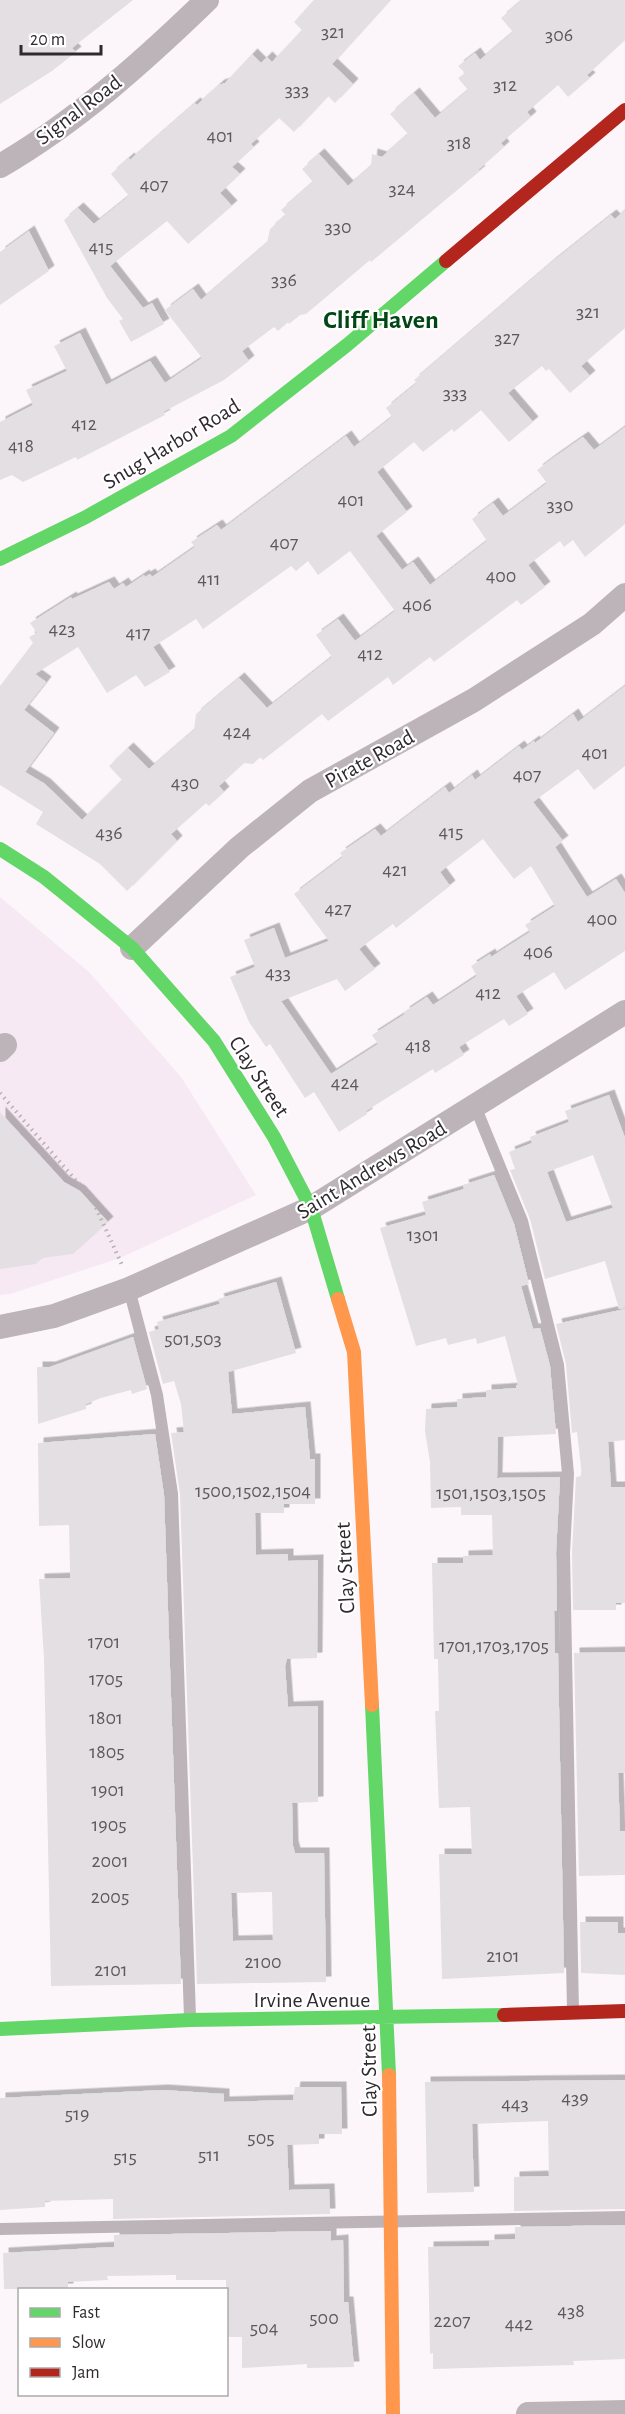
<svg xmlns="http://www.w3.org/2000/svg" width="625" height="2414" viewBox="0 0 625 2414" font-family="'Alegreya Sans',sans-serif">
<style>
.built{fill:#f7e9f3}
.building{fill:#e4dfe3;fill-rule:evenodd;filter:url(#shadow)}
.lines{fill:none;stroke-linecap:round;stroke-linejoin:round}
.path{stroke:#b8b0b5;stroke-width:4;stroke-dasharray:1.5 4.5;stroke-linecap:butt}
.lane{stroke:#bdb4b9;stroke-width:12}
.street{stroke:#bdb4b9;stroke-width:24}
.fast{stroke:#63d668;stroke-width:14}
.slow{stroke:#ff974d;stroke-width:14}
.jam{stroke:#b3261e;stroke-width:14}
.labels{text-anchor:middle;stroke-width:4.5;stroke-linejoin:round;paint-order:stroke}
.number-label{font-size:20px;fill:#5d585c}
.street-label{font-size:22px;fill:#2f2a2e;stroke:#fff}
.quarter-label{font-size:26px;font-weight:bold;fill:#024615;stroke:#fff}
</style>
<defs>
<filter id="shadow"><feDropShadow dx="5.5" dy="-5.5" stdDeviation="0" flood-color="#0004"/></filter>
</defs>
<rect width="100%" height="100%" fill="#fcf6fa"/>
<path class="built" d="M0,897L89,972L181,1077L256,1195L120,1258L10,1294L0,1295Z"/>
<path class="building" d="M0,0H133L72,48L76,52L52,71L0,104Z
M314,0H390L332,64L353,84L335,103L328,96L294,132L279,118L251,144L254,147L232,167L240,174L220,193L232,206L188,244L167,221L110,266L143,308L152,303L164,324L131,342L119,321L123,319L107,298L64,220L78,208L94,224L129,196L111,174L129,158L130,160L195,103L197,105L219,85L225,83L252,54L261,63L267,57L272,62L302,30L294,22Z
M522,0H625V40L587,75L590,78L568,97L558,85L527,112L531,117L501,143L504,147L478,170L480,171L371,262L370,260L306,314L300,315L289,324L288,322L278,331L274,327L242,351L249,361L224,380L163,412L165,415L77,460L76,457L23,482L12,475L0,480V422L33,405L26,390L67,371L54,346L80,333L106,385L150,361L165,383L202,358L165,310L193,289L201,300L267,243L270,229L286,215L281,210L313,182L302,169L319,154L348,186L371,166L372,154L382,157L408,134L390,114L414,93L435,118L468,90L458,78L465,73L458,66L475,53L480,60L513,32L501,18Z
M625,210V328L581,366L590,376L570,393L549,369L546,371L542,366L508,393L533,422L509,442L481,410L454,432L452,429L423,452L414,442L377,472L407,512L376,536L402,570L413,562L430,585L487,541L472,519L493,503L503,516L547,483L537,470L553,458L583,437L594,450L625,427V524L585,557L573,540L564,547L560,541L528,565L545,587L521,605L517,600L434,662L430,657L393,685L388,677L328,721L322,714L263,760L260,757L253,764L244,763L219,786L224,792L209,806L206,803L171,834L177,841L127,891L100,864L36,824L43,812L0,785V686L33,643L29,637L37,633L30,623L71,597L72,599L109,582L114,589L123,583L126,587L144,575L145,577L150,574L152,577L195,547L191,542L217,525L221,530L346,436L354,447L392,417L386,408L417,383L414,380L552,262L611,215L615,219ZM350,551L395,611L355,641L338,619L316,635L332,657L267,708L239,678L196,714L194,730L149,769L128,748L109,766L122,780L82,820L45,784L25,772L54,733L24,710L46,682L35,674L78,647L107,693L136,675L145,687L170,672L153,647L196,619L203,629L291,566L296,571L308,561L318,575Z
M29,231L49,271L0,305V252Z
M625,686V766L594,790L578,769L533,802L563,841L555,847L587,897L616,879L625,893V951L565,990L554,972L516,996L528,1014L509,1026L504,1019L459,1047L464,1055L435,1073L433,1069L366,1111L367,1114L339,1132L314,1092L305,1098L270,1044L266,1047L249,1022L230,977L255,967L244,940L274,928L285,958L329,941L294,894L343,857L340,853L375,829L381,836L445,787L449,793L472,775L475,780L519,746L522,750L534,741L535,743L573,714L578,722ZM483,839L514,879L531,866L555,906L525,925L530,932L491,957L490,954L471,966L477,976L433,1005L427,997L404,1012L405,1014L372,1035L378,1044L331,1074L281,1001L337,979L345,991L375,969L359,949L393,924L396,928L450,886L440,872Z
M609,1095L625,1138V1308L619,1309L605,1261L545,1279L530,1219L510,1170L515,1169L509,1152L532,1143L530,1137L569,1122L565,1111ZM593,1155L613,1208L566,1222L547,1172Z
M0,1112L64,1182L80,1191L108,1222L73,1254L42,1258L36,1264L0,1269Z
M494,1175L514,1224L529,1284L521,1286L533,1329L540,1328L550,1366L556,1434L498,1437L497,1478L560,1477L556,1553L557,1611H554L555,1653H558L564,1973L442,1979L439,1854H472L470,1807L439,1808L435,1711H439L438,1659H434L432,1563H463V1556L493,1555L492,1515H461V1507L431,1508L430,1462L425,1431L426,1409L457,1407V1399L486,1397V1390L516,1388V1385H518L505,1336L477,1344L476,1338L448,1345L446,1338L416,1346L380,1228L426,1215L422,1202L464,1189L463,1185Z
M276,1282L296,1353L228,1372L232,1414L305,1407L310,1459H315V1504H284V1513H255L256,1555L288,1554V1561L318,1560L317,1658L287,1659L285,1666L288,1707L318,1706V1802L292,1803L293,1846L295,1853H324L326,1982L197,1984L180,1494L171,1433L184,1432L181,1404L174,1381L163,1384L149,1332L159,1329L157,1322L220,1304L218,1299ZM272,1892L273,1940L233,1941L231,1893Z
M625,1309V1440L608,1442L611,1487H625V1603H616V1610H573L572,1553L576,1477L582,1476L577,1432L572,1433L566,1364L556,1324Z
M133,1337L147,1389L132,1394L131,1390L101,1398L86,1404V1409L38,1424L37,1367H50Z
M155,1434L164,1495L181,1984L51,1986L44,1659L39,1579L70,1578V1571L69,1525L39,1526L38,1443Z
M625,1652V1773H618L620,1831H625V1875L579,1876L574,1653Z
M580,1922H618V1933H625V1975L581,1973Z
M625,2080V2209L514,2211V2177L549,2176L548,2121L472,2124L474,2192L427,2193L425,2082Z
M295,2087H341L342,2134H319V2144L287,2145L289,2190L329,2189L330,2214L113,2219V2199L45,2201V2207L0,2210V2098L163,2090L224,2094V2102L293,2100Z
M625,2225V2359L573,2361L574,2365L433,2369V2353L430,2354L428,2247L489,2246V2240L515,2239V2227Z
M331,2231V2241L343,2240L344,2302H348L354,2367L307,2368V2364L242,2368V2337H226V2280H176V2275L107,2276L108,2280L68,2282V2289H4L3,2253L114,2247V2235Z"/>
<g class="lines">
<path class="path" d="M0,1093L92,1199L122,1265"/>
<path class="lane" d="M475,1106L522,1221L558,1365L568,1474L564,1553L573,2011
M129,1289L157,1395L172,1494L190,2017
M0,2229L625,2217"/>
<path class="street" d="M0,166C76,122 144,61 207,0
M132,948L240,847L310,791L474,700L592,624L625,595
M0,1050L5,1045
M0,1327L54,1316L129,1289L311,1208L625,1012
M528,2414L625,2412"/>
<path class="fast" d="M0,559L86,517L231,436L347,345L446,261
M0,849L44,877L132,948L214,1041L274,1137L311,1208L338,1299
M372,1705L389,2075
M0,2029L190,2020L504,2015"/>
<path class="slow" d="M338,1299L354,1352L372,1705
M389,2075L393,2414"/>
<path class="jam" d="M446,261L625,110
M504,2015L625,2011"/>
</g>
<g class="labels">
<g class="number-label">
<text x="333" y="38">321</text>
<text x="559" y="41">306</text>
<text x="505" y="91">312</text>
<text x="297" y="96">333</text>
<text x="220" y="142">401</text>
<text x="459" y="149">318</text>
<text x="154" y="191">407</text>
<text x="402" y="195">324</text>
<text x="338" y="233">330</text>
<text x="101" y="253">415</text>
<text x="284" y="286">336</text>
<text x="588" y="318">321</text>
<text x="507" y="344">327</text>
<text x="455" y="399">333</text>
<text x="84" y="430">412</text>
<text x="21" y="452">418</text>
<text x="351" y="506">401</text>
<text x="560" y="511">330</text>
<text x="284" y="549">407</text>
<text x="501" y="582">400</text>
<text x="209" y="585">411</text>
<text x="417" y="611">406</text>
<text x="62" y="635">423</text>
<text x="138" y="639">417</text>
<text x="370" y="660">412</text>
<text x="237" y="738">424</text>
<text x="595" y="759">401</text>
<text x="527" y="781">407</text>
<text x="185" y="789">430</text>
<text x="451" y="838">415</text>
<text x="109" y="839">436</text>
<text x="395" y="876">421</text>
<text x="338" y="915">427</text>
<text x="602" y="925">400</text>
<text x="538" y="958">406</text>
<text x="278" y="979">433</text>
<text x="488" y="999">412</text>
<text x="418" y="1052">418</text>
<text x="345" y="1089">424</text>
<text x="423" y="1241">1301</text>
<text x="193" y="1345">501,503</text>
<text x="253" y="1497">1500,1502,1504</text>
<text x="491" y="1499">1501,1503,1505</text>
<text x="104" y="1648">1701</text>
<text x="494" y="1652">1701,1703,1705</text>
<text x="106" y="1685">1705</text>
<text x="106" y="1724">1801</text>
<text x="107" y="1758">1805</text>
<text x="108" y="1796">1901</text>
<text x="109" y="1831">1905</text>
<text x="110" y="1867">2001</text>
<text x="110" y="1903">2005</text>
<text x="503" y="1962">2101</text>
<text x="263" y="1968">2100</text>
<text x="111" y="1976">2101</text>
<text x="575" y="2104">439</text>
<text x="515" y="2110">443</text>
<text x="77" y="2120">519</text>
<text x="261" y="2144">505</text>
<text x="209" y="2161">511</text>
<text x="125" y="2163">515</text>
<text x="571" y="2317">438</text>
<text x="324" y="2324">500</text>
<text x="452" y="2327">2207</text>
<text x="519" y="2330">442</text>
<text x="264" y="2334">504</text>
</g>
<g class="street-label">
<text transform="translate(78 109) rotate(-37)" y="8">Signal Road</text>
<text transform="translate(171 443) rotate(-31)" y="8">Snug Harbor Road</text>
<text transform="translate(369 758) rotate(-29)" y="8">Pirate Road</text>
<text transform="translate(260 1076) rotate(57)" y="8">Clay Street</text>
<text transform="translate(371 1169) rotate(-31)" y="8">Saint Andrews Road</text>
<text transform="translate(344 1568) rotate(-93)" y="8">Clay Street</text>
<text x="312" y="2007">Irvine Avenue</text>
<text transform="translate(368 2071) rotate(-91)" y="8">Clay Street</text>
</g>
<g class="quarter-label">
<text x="381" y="328">Cliff Haven</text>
</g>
</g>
<rect x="18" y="2288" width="210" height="108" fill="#ffffff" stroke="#acaaab" stroke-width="1.5"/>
<rect x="30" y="2308" width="30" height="9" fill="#63d668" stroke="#acaaab" stroke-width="1.5"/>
<text x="72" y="2318" font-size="18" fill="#2f2a2e">Fast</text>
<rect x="30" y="2338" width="30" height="9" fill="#ff974d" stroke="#acaaab" stroke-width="1.5"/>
<text x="72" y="2348" font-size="18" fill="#2f2a2e">Slow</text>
<rect x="30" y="2368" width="30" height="9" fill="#b3261e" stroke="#acaaab" stroke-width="1.5"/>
<text x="72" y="2378" font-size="18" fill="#2f2a2e">Jam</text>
<path d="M21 45v9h80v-9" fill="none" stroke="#2f2a2e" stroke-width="3"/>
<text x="30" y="45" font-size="18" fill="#2f2a2e" stroke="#ffffff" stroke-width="4.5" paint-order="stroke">20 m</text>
</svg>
